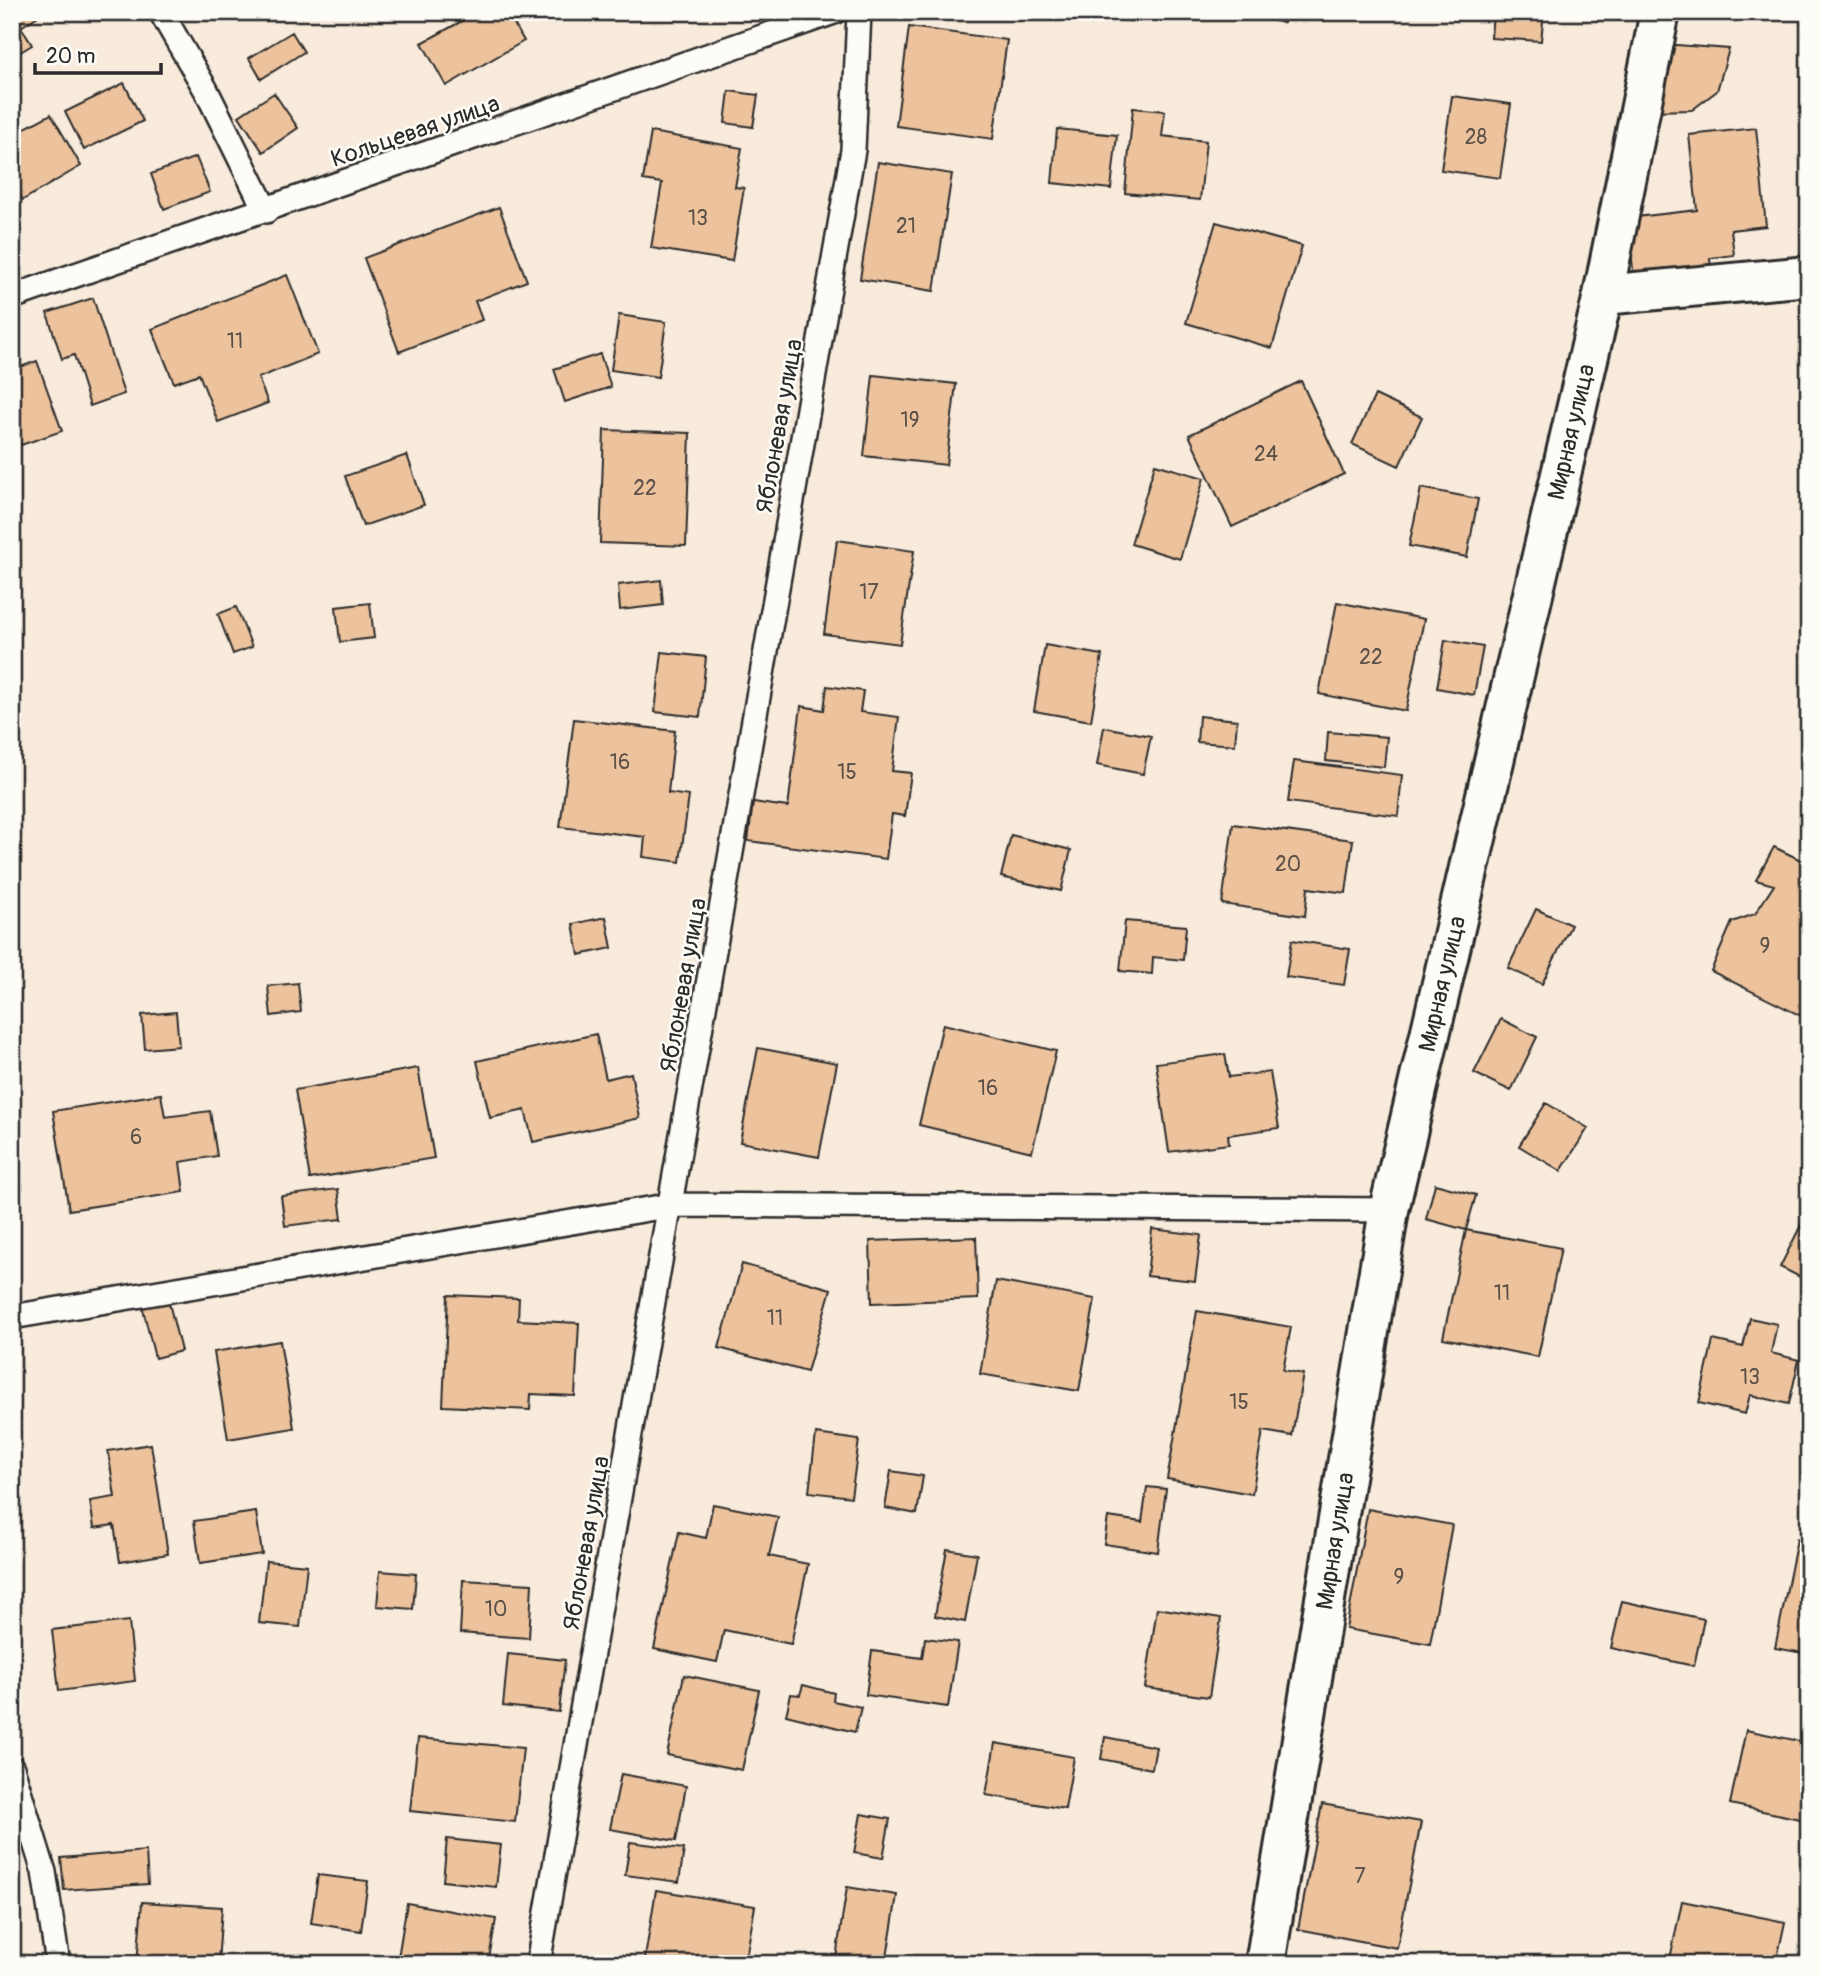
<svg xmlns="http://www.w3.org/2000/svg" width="1821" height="1976" viewBox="0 0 1821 1976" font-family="Pangolin,sans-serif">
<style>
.building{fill:#edc39d;stroke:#2b2b2b;stroke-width:2}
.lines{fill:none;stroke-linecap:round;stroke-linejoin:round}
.service-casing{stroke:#2b2b2b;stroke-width:28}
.minor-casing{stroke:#2b2b2b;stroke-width:44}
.service{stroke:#fdfcf7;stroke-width:23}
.minor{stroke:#fdfcf7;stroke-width:38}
.labels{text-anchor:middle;stroke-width:5;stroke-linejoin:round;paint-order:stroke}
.number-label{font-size:21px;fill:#5c5148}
.street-label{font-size:24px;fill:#2b2b2b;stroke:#fdfcf7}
</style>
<rect width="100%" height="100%" fill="#f8ebdc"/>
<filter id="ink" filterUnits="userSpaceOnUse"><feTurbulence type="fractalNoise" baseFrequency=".0143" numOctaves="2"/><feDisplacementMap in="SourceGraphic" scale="14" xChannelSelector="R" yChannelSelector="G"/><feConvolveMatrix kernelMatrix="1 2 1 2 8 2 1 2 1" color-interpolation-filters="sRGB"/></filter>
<g filter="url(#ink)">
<path class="building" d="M12,12H44L21,27L32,45L12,57Z
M457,12H507L524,41L446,86L422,43L462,21Z
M1085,12H1132L1130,21Z
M1147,12H1192V16Z
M1234,12H1286L1284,23Z
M1493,12H1544L1541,41L1491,38Z
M909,27L1007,40L993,139L896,126Z
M292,32L304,52L261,79L249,58Z
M1663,44L1729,49L1717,91L1692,110L1651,111Z
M124,83L143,121L84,150L65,112Z
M729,91L758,95L753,127L725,123Z
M274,93L298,128L263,152L239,116Z
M1452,96L1511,104L1500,178L1441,170Z
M1133,108L1165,111L1162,136L1206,141L1200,200L1125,193Z
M51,114L81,166L23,200L12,181V135Z
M1756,128L1766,226L1731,230L1734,255L1710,258L1711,271L1634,280L1628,218L1697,210L1689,135Z
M1057,129L1117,135L1111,189L1052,183Z
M651,132L742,148L735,187L744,188L732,261L651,248L662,183L643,180Z
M196,157L210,192L164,209L151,174Z
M878,162L952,174L934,291L860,279Z
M499,207L527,281L475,301L482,320L399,352L364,258Z
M1216,222L1302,246L1272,348L1186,323Z
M287,275L318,354L258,378L268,403L218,422L199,374L174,383L152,329Z
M93,298L124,394L90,406L74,355L62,359L47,313Z
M619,315L666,322L658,377L611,370Z
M600,354L611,387L565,402L554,369Z
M37,361L62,431L12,448V370Z
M873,375L956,384L946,465L864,456Z
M1301,381L1344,474L1232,527L1189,435Z
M1375,395L1422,417L1399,466L1352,444Z
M604,430L690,433L686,546L600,543Z
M407,455L424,505L363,526L345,476Z
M1155,464L1204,478L1180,559L1131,544Z
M1421,488L1478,499L1467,557L1409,546Z
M837,540L914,551L900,644L824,634Z
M661,580L663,605L620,610L618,585Z
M1337,602L1424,619L1406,711L1319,694Z
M370,603L374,638L340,642L336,607Z
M236,607L252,647L233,654L218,614Z
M1445,640L1483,647L1474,695L1437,688Z
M1045,645L1102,655L1091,721L1034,711Z
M662,652L706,657L700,717L655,712Z
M827,686L863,691L860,712L899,717L892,771L911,773L905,816L892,814L886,859L748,841L753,802L788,807L801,706L824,710Z
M1199,716L1237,720L1235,745L1197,742Z
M574,719L675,731L668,793L689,796L680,862L643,857L645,837L560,827Z
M1104,727L1151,736L1143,774L1097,765Z
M1328,732L1387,737L1384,767L1326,761Z
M1294,761L1402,775L1398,816L1288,802Z
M1233,824L1353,840L1346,893L1308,888L1305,916L1222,904Z
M1011,835L1071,850L1061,891L1001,877Z
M1774,847L1809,864V1020L1711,971L1732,922L1755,914L1774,885L1756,880Z
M1536,909L1571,925L1542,984L1508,968Z
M606,917L612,948L579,955L573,924Z
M1125,921L1186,926L1183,960L1153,957L1152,974L1120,971Z
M1292,940L1350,949L1344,985L1286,977Z
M298,983L301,1012L271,1016L268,986Z
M176,1012L179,1046L145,1049L142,1015Z
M1501,1019L1537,1037L1511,1091L1474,1073Z
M943,1024L1056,1051L1032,1152L919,1125Z
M596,1034L606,1079L631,1073L640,1118L533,1142L525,1110L490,1118L477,1061Z
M758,1048L837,1063L819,1157L740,1142Z
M1225,1054L1229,1077L1270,1072L1279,1128L1228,1135L1229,1144L1169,1152L1156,1063Z
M418,1068L434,1158L310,1179L295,1090Z
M161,1094L165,1117L210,1111L217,1156L180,1162L184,1192L69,1210L53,1111Z
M1546,1103L1588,1128L1561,1171L1519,1146Z
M15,1141L22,1188L12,1189V1142Z
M1435,1184L1476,1195L1466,1230L1426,1219Z
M338,1189L342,1219L285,1226L281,1196Z
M1807,1213L1809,1265L1802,1278L1780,1267Z
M1152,1229L1201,1235L1195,1281L1147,1276Z
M1466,1230L1561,1248L1538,1357L1443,1338Z
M976,1237L978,1299L872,1303L870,1241Z
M742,1264L831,1289L807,1372L719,1348Z
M996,1281L1095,1299L1079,1391L980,1374Z
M448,1295L519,1298L518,1320L579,1323L575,1396L531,1394L530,1410L443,1406Z
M168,1299L181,1351L155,1358L142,1305Z
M1197,1311L1291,1327L1283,1370L1303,1374L1292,1436L1263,1431L1252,1494L1167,1479Z
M1750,1318L1777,1324L1771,1353L1799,1360L1789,1404L1750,1395L1745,1414L1699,1403L1713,1340L1743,1347Z
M280,1341L294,1428L228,1439L214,1352Z
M816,1434L859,1440L851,1497L809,1492Z
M151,1444L168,1554L120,1562L114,1525L94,1528L90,1501L115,1497L108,1451Z
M891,1471L923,1476L917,1514L885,1508Z
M1147,1487L1166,1489L1158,1552L1104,1544L1108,1517L1142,1522Z
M713,1504L778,1517L769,1556L808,1564L791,1644L724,1630L717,1662L654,1649L679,1532L706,1538Z
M1368,1509L1452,1525L1430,1644L1346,1629Z
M256,1512L262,1554L200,1563L194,1521Z
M1797,1539L1809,1542V1654L1775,1648Z
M947,1549L977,1554L965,1622L935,1616Z
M266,1561L307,1565L300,1627L259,1623Z
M380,1571L416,1574L413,1609L377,1606Z
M463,1580L532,1584L529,1638L460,1633Z
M1622,1601L1704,1619L1694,1666L1611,1648Z
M1157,1608L1221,1618L1209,1697L1145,1688Z
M129,1621L135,1681L59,1691L52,1630Z
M925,1638L958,1642L948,1707L866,1695L872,1651L922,1658Z
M508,1654L565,1660L559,1712L503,1706Z
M684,1675L759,1690L742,1770L667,1755Z
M803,1685L834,1693L833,1701L861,1707L855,1732L786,1715L791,1694L800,1695Z
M1746,1730L1809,1743V1821L1730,1804Z
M1105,1737L1156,1747L1152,1769L1101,1759Z
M418,1738L523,1748L515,1822L410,1811Z
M995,1743L1074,1757L1065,1809L986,1795Z
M621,1774L686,1786L676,1841L610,1829Z
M1322,1804L1421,1822L1397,1948L1298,1929Z
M861,1814L890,1819L883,1858L854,1853Z
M447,1839L501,1845L496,1887L443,1881Z
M630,1842L684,1849L679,1882L625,1875Z
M146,1851L148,1884L64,1890L61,1858Z
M318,1875L368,1881L361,1931L311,1923Z
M847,1887L897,1895L886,1964H835Z
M656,1890L755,1906L745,1964H644Z
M1682,1901L1785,1922L1776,1964H1669Z
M142,1902L222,1907L218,1964H137Z
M407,1903L496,1919L488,1964H397Z"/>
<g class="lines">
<defs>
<path id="service" d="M161,12L206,90L266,211
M12,297L834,12
M12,1317L672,1205L1389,1210
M12,1768L44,1872L58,1964
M538,1964L853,150L859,12"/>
<path id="minor" d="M1603,295L1809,276
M1265,1964L1389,1210L1603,295L1660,12"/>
</defs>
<use href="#service" class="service-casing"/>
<use href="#minor" class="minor-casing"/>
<use href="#service" class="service"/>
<use href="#minor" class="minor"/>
</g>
</g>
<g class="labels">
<g class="number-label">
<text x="1476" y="144">28</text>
<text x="698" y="225">13</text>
<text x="906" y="233">21</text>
<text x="235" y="348">11</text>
<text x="910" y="427">19</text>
<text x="1266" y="461">24</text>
<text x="645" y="495">22</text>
<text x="869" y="599">17</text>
<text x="1371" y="664">22</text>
<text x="620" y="769">16</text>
<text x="847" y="779">15</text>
<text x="1288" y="871">20</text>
<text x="1765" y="953">9</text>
<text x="988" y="1095">16</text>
<text x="136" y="1144">6</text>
<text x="1502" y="1300">11</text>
<text x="775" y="1325">11</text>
<text x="1750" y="1384">13</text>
<text x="1239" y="1409">15</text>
<text x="1399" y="1584">9</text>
<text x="496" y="1616">10</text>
<text x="1360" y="1883">7</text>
</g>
<g class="street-label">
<text transform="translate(415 131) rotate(-19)" y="8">Кольцевая улица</text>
<text transform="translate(779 426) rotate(-80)" y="8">Яблоневая улица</text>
<text transform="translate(1571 432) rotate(-77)" y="8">Мирная улица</text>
<text transform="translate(1442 984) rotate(-77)" y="8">Мирная улица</text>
<text transform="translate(683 985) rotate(-80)" y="8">Яблоневая улица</text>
<text transform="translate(1335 1541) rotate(-81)" y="8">Мирная улица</text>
<text transform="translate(586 1543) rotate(-80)" y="8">Яблоневая улица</text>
</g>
</g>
<rect width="1821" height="1976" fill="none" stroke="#fdfcf7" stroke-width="42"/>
<rect x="21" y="21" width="1779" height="1934" fill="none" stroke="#2b2b2b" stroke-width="2.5" filter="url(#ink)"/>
<path d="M35 63v10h126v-10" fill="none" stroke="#2b2b2b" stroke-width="3.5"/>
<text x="46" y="63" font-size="21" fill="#2b2b2b" stroke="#fdfcf7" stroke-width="5" paint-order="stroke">20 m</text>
</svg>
